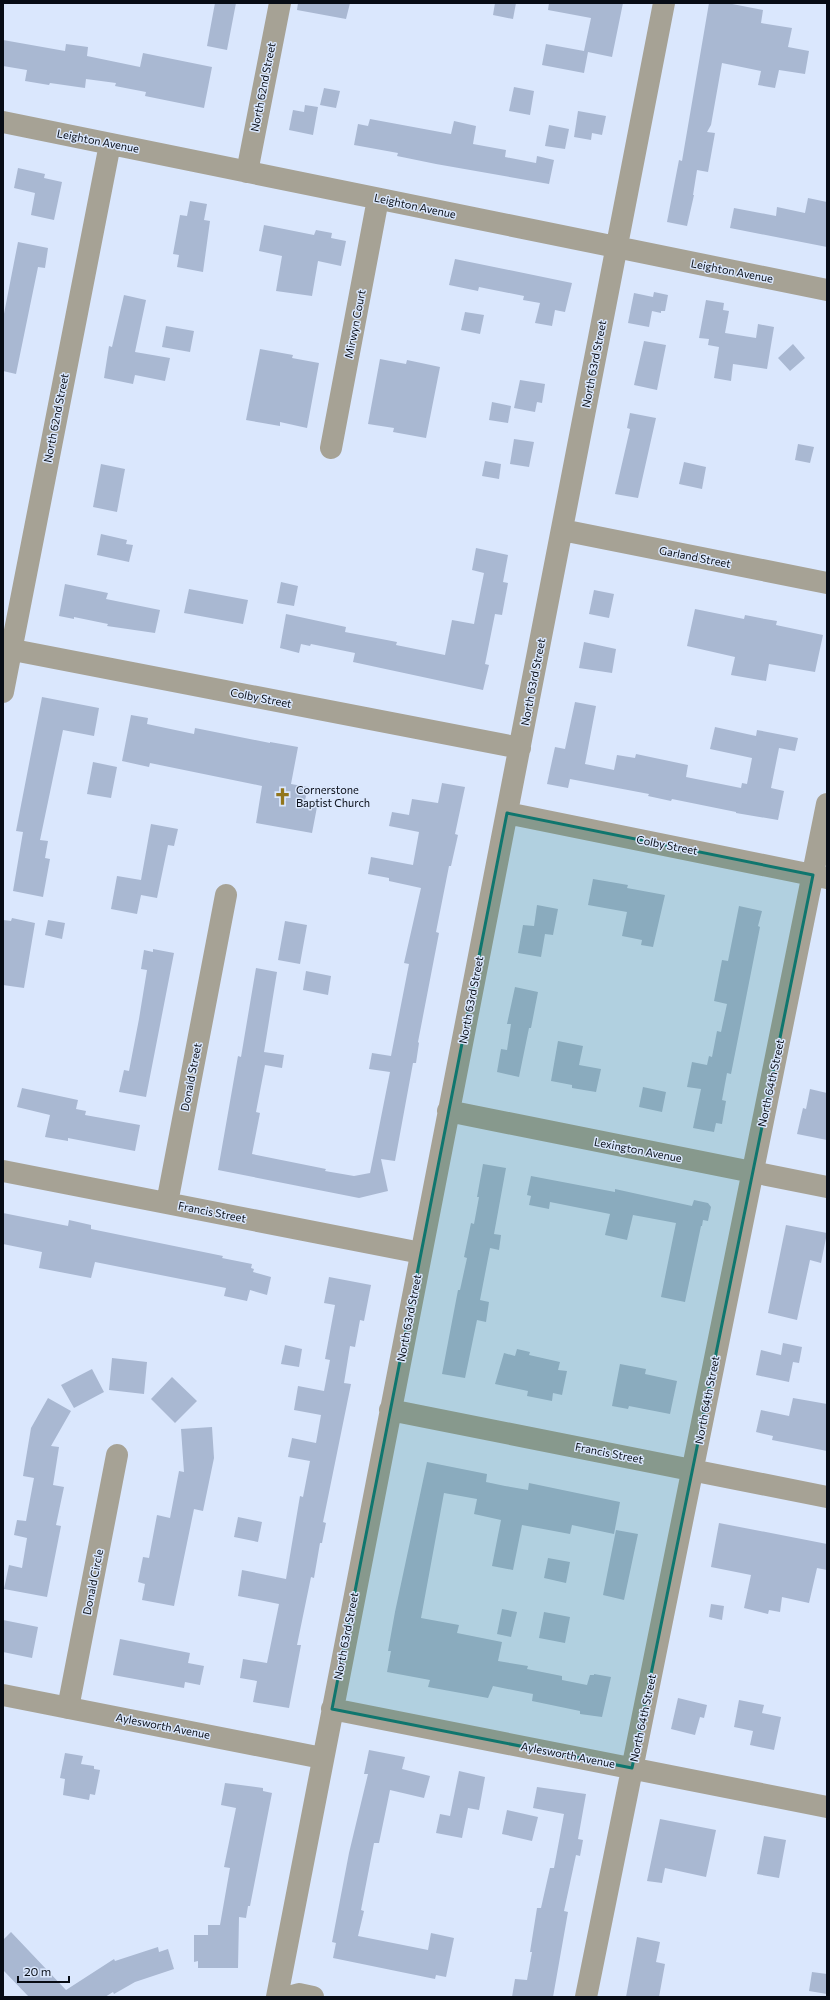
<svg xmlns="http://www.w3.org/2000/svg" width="830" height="2000" viewBox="0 0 830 2000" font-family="Commissioner,sans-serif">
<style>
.building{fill:#a9b8d2}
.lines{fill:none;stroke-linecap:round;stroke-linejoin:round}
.minor{stroke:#a6a295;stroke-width:22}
.marked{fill:#0f766e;fill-opacity:0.2;stroke:#0f766e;stroke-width:3;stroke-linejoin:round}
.labels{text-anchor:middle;stroke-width:3;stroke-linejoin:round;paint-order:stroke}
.street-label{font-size:11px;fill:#070c15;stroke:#dae7fd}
.poi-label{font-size:11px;fill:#070c15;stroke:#dae7fd;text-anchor:start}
</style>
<rect width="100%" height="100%" fill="#dae7fd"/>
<path class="building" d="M215,3H236L227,50L207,46Z
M298,3H350L346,19L297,10Z
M495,3H516L513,19L493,15Z
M549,3H623L612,57L588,52L584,73L542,65L546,44L584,51L591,18L548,10Z
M709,3H727L763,10L761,23L792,28L788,47L809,51L805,74L779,70L775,88L758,85L761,71L722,63L711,125L707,132L715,133L708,172L697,170L693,195H694L687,226L667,222L679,160L682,161Z
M3,40L65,51L66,44L88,47L87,56L140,67L143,53L212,67L204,108L145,96L146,92L115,86L116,83L86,79L85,88L50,83L49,85L25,81L27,70L3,66Z
M514,87L534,91L530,115L509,111Z
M324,88L340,91L336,108L320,105Z
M305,105L318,107L313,135L289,130L293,110L304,112Z
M578,111L606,116L602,135L592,133L591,140L574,137Z
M370,119L451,134L454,121L476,126L473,144L506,150L505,157L536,163L537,156L554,160L549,184L436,164L397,156L398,153L354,145L358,124L368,126Z
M549,125L569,129L565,149L545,146Z
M18,168L45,174L44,178L62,182L54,220L31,215L35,193L14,188Z
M808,198L827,202V247L730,228L734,208L776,216L777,207L805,213Z
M190,201L207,204L204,220L210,221L203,272L177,267L179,255L173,254L180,215L187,216Z
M264,225L314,235L316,230L332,233L331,238L346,241L341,266L318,261L312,296L276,291L282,256L259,251Z
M18,242L48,248L45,268L38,267L16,374L3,371V319Z
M455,259L572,283L565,312L555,310L552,326L535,323L540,303L523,300L524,296L479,287L478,291L449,285Z
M654,292L668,295L665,311H661V313L652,311L649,327L628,323L634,293L653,297Z
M124,295L146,300L135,352L170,358L165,381L135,375L133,384L104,378L109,346L112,347Z
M706,300L724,303L723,310L729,311L725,333L756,338L758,324L774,327L767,369L733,364L731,381L714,378L719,347L708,345L709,339L699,338Z
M465,312L484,315L480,334L461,330Z
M166,326L194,331L190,352L162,347Z
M644,341L666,345L657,390L634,385Z
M793,344L805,358L790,371L778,358Z
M260,349L293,355L292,358L319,363L307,428L280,422V426L246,420Z
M380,359L406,364L407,360L440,367L426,438L393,432L394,428L368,424Z
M520,380L545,384L542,403L537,402L535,412L514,408Z
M492,402L511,406L508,423L489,420Z
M630,413L656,418L638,498L615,494L630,429L627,428Z
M514,439L534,442L529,467L510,464Z
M798,444L814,447L810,463L795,460Z
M485,461L501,464L499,479L482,476Z
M684,462L706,467L702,489L679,484Z
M101,464L125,469L117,512L93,507Z
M101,534L127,540L126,544L133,545L129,562L97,555Z
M476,548L508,555L503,582L508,583L502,615L495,614L485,664L489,665L483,690L353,662L355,653L311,644L310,646L301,644L299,653L280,648L286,614L346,627L345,632L397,642L396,645L445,655L452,620L474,624L484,573L472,570Z
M281,582L298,586L294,606L277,603Z
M65,584L108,593L106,599L160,610L155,633L107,626L108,624L74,617V619L59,616Z
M189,589L248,600L243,624L184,613Z
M594,590L614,594L609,618L589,614Z
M695,609L744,619L745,615L765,619L777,621L776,625L823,635L815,672L769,664L766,681L731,675L735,657L687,646Z
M584,642L616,649L612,673L579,668Z
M42,697L99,708L94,736L63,730L40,840L48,841L45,858L50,859L43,897L13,891L23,832L16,831Z
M575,702L596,706L585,764L614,770L617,755L635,758L636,754L688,765L686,777L741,788L742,783L747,784L752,758L710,749L715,727L756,736L757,730L798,738L795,751L779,748L771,788L784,791L778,820L736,813V812L672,799L671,801L648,796L649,794L570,779L568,788L547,784L555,747L565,749Z
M131,715L148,718L147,724L194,734L195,728L270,743V742L298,747L291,784L308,787L304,805L317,807L312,833L256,823L262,786L150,763L149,767L122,761Z
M93,762L117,767L111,798L87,794Z
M442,783L465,787L455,834L458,835L451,866H449L436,932L439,933L418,1042L419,1043L416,1063H413L395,1161L381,1159L388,1191L359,1198L218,1170L238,1056L241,1057L256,968L277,972L264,1052L284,1055L282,1068L265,1065L256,1112L260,1113L252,1154L326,1169L325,1171L354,1176L370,1173L390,1072L369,1069L372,1053L391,1056L409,964L404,963L421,888L389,881V878L368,874L371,857L413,865L419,832L389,826L392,812L409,815L412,799L438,803Z
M151,824L178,829L174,846L168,845L157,898L141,895L137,914L111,909L117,876L141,880Z
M593,879L628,885L627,888L665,895L653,947L641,945L642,940L622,936L627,912L588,905Z
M537,905L558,909L553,935L545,934L541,957L518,953L523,925L534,926Z
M739,906L762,911L758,926L760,927L731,1074L727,1073L722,1100L726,1101L722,1124L716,1123L714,1132L693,1128L701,1089L687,1087L692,1062L707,1065L709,1056L712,1057L717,1031L721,1032L727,1004L714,1001L722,960L728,961Z
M12,918L35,923L24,988L3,985V920L11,921Z
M48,920L65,923L62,939L45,935Z
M285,921L307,925L300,964L278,960Z
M153,949L174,953L146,1097L119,1092L124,1070L129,1071L139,1019L147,970L141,969L144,950L153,952Z
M306,971L331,976L328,995L303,990Z
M515,987L538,992L531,1028H529L519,1077L497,1072L501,1049L507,1050L511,1024H507Z
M558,1041L583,1046L579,1065L601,1069L596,1092L572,1088V1085L551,1081Z
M643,1087L666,1092L662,1112L639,1107Z
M22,1088L78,1100L76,1109L86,1111L85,1115L140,1125L135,1151L68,1138V1141L45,1137L50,1115L17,1107Z
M810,1089L827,1093V1140L797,1134L803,1108L806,1109Z
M483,1164L506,1168L494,1234L501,1235L499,1250L490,1248L480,1300L489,1302L486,1322L477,1320L465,1378L442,1374L458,1290H460L467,1258L464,1257L471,1223L474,1224L479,1197H477Z
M531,1176L615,1192V1189L692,1206L694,1200L708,1203L711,1207L708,1221L703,1220L702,1226H701L685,1302L661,1297L676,1223L633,1215L627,1240L605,1235L610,1214L550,1202L549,1209L529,1205L531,1196L527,1195Z
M3,1213L68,1226L69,1220L91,1225V1229L223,1256L222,1258L252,1264L251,1268L254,1269L253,1272L271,1277L267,1295L250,1290L247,1301L224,1296L226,1288L95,1262L91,1278L39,1268L42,1252L3,1244Z
M786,1225L827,1233L821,1263L810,1260L797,1320L768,1313Z
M329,1277L371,1285L364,1321L360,1320L355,1347L350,1346L344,1383L351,1384L323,1522L326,1523L322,1543H320L314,1578L311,1577L297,1645H301L289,1708L253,1702L257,1681L240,1678L243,1659L267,1663L279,1604L238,1596L242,1570L286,1579L300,1496L303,1497L310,1461L288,1457L292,1438L316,1443L321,1415L294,1410L298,1386L324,1391L330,1360L325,1359L335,1305L324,1303Z
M783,1343L802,1347L799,1363L793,1362L789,1382L756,1375L761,1350L781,1355Z
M285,1345L302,1349L299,1367L281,1364Z
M517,1349L530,1352L529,1355L560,1362L558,1370L567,1371L562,1395L553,1393L552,1401L527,1396L528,1391L495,1384L504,1353L515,1356Z
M112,1358L147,1362L144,1394L109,1390Z
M620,1364L646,1369L645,1374L677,1381L670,1414L629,1406L628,1409L612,1406Z
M92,1369L104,1392L74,1408L61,1385Z
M172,1377L197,1401L175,1423L151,1399Z
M48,1398L71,1411L51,1446L59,1447L53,1485L64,1487L56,1525L61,1526L47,1597L4,1589L9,1565L22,1568L27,1538L14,1535L17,1520L26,1521L34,1478L23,1476L31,1428Z
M793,1398L827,1404V1451L772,1440L773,1436L756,1432L761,1410L789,1416Z
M212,1427L214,1458L203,1511L194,1509L174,1606L142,1600L145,1584L138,1582L143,1557L149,1558L157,1515L170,1518L179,1471L184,1472L181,1429Z
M427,1462L487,1474L486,1482L505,1486L528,1490L529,1483L620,1502L614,1534L572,1525L570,1534L522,1525L513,1570L492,1566L501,1520L474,1514L477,1499L444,1493L421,1618L459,1625L457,1633L502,1642L498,1661L528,1666L527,1669L562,1676V1680L587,1685L590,1675H594V1674L611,1677L602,1717L580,1714V1711L532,1701L533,1694L493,1686L488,1698L428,1687L430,1680L387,1672L391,1651H388L395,1612Z
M238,1517L262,1522L258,1542L234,1537Z
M719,1523L827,1544V1570L817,1568L809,1603L782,1597L780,1612L769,1610L768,1614L744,1608L751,1575L711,1567Z
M616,1530L638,1534L624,1600L603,1595Z
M548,1558L570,1562L566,1583L544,1578Z
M711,1604L724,1606L722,1620L709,1617Z
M502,1609L517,1612L511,1637L497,1634Z
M544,1612L570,1617L565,1643L539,1638Z
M3,1620L38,1627L32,1658L3,1652Z
M120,1639L190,1653L188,1663L204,1666L200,1685L185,1682L184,1688L113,1675Z
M678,1698L707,1705L704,1718L700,1717L695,1735L671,1729Z
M739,1700L764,1705L762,1713L781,1717L774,1750L750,1745L753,1731L734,1727Z
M369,1750L405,1757L402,1769L430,1776L424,1798L390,1790L379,1843H374L361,1910L364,1911L358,1936L428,1950L431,1933L454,1938L446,1977L436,1975L435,1979L333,1958L336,1943L332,1942L349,1853L368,1774H364Z
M65,1753L83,1756L81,1764L94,1766V1769L100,1770L95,1795L90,1794L89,1800L63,1795L65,1779L60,1778Z
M459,1771L485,1777L479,1810L468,1808L462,1838L436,1833L440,1814L450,1816Z
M225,1783L263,1788V1791L272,1793L250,1906H248L246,1918L239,1917L238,1968H198V1961L194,1962V1935H208V1925H220L230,1868L224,1867L236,1808L221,1805Z
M537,1787L586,1794L578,1839L583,1840L580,1856L576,1855L564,1911L568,1912L553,1997H512L515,1979L527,1980L532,1952H530L537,1908H541L550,1868H554L564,1814L533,1808Z
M507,1810L538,1817L532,1841L502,1834Z
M660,1819L716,1830L706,1877L665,1868L662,1883L647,1881Z
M764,1836L786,1840L779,1878L757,1874Z
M11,1932L66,1990L114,1959L115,1961L158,1947L159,1952L168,1949L174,1969L135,1982L114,1994L113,1992L105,1997H29L3,1970V1940Z
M637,1937L660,1942L656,1962L665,1964L659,1997H626Z
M812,1972L827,1974V1994L809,1991Z"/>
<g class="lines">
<path class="minor" d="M3,122L827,290
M247,172L280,3
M331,448L378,199
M562,530L827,583
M3,648L520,748
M3,692L110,144
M507,813L827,878
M448,1111L827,1187
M3,1171L421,1253
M167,1203L226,895
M390,1410L827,1497
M3,1695L322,1758
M68,1708L117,1455
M332,1709L827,1807
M277,1997L664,3
M288,1997L299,1994L313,1997
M586,1997L827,804"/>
</g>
<path class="marked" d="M507,813L813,875L632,1768L332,1709Z"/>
<defs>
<symbol id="church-bare" viewBox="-9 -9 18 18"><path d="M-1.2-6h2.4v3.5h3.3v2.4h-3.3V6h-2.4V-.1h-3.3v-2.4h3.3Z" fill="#92761c" stroke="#dae7fd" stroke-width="2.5" paint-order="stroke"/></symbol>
</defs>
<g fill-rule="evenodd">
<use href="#church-bare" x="270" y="784" width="25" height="25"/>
</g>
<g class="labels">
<g class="street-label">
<text transform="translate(263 87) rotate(-79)" y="4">North 62nd Street</text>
<text transform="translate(98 141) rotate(11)" y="4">Leighton Avenue</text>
<text transform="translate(415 206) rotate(12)" y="4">Leighton Avenue</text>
<text transform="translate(732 271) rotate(11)" y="4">Leighton Avenue</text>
<text transform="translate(355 324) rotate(-79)" y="4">Mirwyn Court</text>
<text transform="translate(594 364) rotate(-79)" y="4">North 63rd Street</text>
<text transform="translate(56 418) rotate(-79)" y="4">North 62nd Street</text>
<text transform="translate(695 557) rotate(11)" y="4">Garland Street</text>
<text transform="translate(533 682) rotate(-79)" y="4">North 63rd Street</text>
<text transform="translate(261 698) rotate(11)" y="4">Colby Street</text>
<text transform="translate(667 845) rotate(11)" y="4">Colby Street</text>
<text transform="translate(471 1000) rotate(-79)" y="4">North 63rd Street</text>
<text transform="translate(191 1077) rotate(-79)" y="4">Donald Street</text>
<text transform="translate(771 1083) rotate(-78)" y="4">North 64th Street</text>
<text transform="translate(638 1150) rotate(11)" y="4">Lexington Avenue</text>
<text transform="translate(212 1212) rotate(11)" y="4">Francis Street</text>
<text transform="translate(409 1318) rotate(-79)" y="4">North 63rd Street</text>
<text transform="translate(707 1400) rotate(-79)" y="4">North 64th Street</text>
<text transform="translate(609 1453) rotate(11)" y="4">Francis Street</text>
<text transform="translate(93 1582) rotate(-79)" y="4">Donald Circle</text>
<text transform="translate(346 1636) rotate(-79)" y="4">North 63rd Street</text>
<text transform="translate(643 1718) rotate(-78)" y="4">North 64th Street</text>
<text transform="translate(163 1726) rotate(11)" y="4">Aylesworth Avenue</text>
<text transform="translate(568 1755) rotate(11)" y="4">Aylesworth Avenue</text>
</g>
<g class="poi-label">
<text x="296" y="794">Cornerstone<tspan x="296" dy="13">Baptist Church</tspan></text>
</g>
</g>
<rect width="830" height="2000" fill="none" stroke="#070c15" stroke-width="8"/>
<path d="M18 1976v6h51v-6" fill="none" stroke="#070c15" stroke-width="2"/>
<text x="24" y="1976" font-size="12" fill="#070c15" stroke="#dae7fd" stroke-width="3" paint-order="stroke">20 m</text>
</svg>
